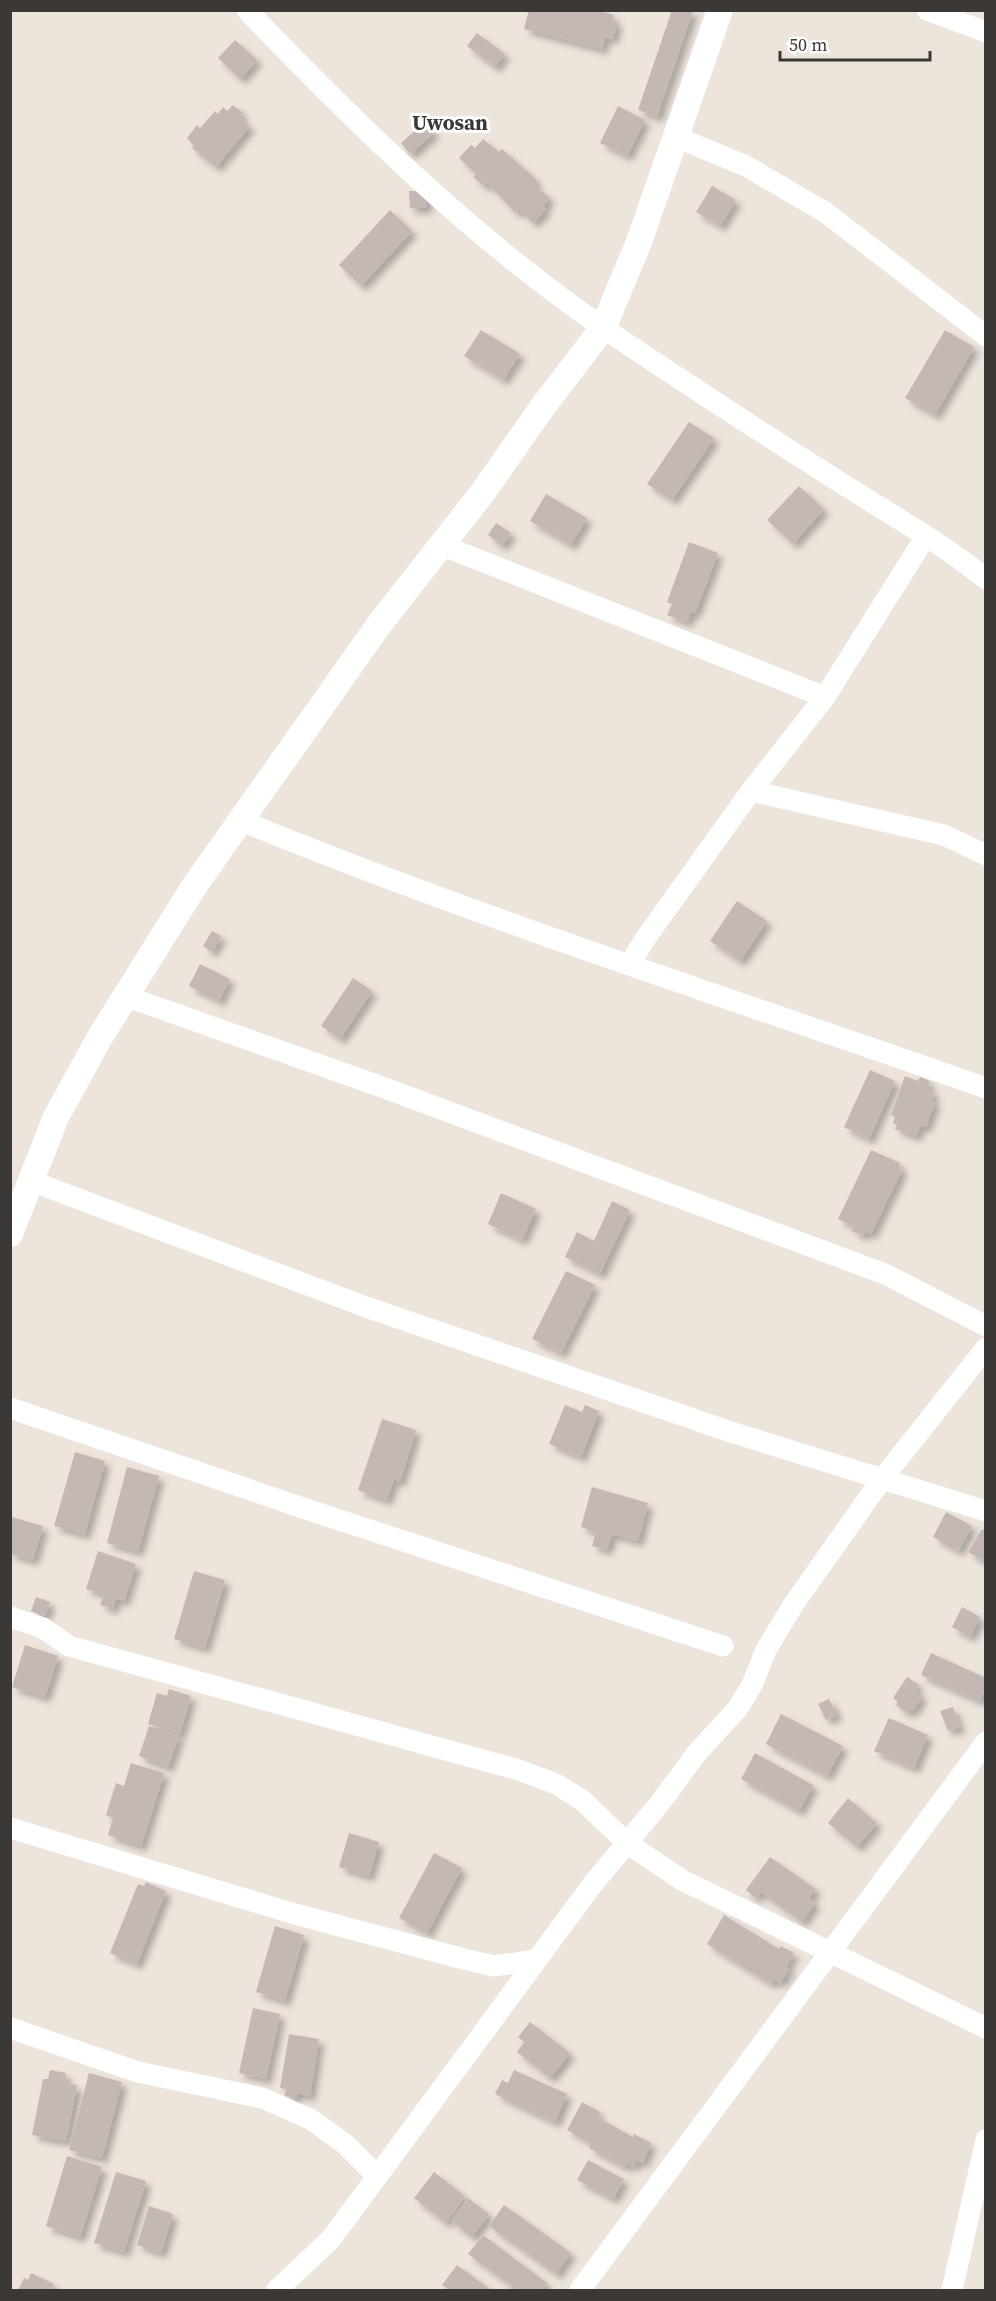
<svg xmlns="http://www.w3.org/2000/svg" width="996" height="2301" viewBox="0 0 996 2301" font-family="'Source Serif 4',serif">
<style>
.building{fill:#c3b8b3;filter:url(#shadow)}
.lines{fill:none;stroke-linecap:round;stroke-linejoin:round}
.minor{stroke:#fff;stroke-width:21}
.tertiary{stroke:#fff;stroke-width:26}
.labels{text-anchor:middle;stroke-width:6;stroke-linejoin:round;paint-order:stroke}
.quarter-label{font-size:21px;font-weight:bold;fill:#3c3835;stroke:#fff}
</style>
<defs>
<filter id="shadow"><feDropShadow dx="5.5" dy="5.5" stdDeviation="3" flood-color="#0004"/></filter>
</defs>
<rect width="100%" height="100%" fill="#ede4dc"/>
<path class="building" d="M529,10H596L614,15L612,21L617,22L613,39L605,37L602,49L524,29Z
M672,10H693L657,117L638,110Z
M477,33L505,54L495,67L467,46Z
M235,40L257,60L240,79L218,58Z
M233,105L243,113L239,117L250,126L216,167L192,148L194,146L187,138L197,125L200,128L215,111L218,114L223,107L227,111Z
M618,106L645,120L627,156L600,143Z
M425,122L434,133L410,154L401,143Z
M483,139L499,152L502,149L537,180L533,184L550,198L543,206L546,209L533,223L519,209L516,213L487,183L484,186L473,177L476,174L459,158L471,145L475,148Z
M712,186L736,200L720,226L696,212Z
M409,191H427V208H410Z
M390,210L412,231L361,286L339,265Z
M481,330L520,354L503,380L464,356Z
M945,330L974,347L935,415L905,398Z
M689,422L714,438L672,500L647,484Z
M799,486L824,509L793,544L767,520Z
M546,494L587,518L571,545L530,521Z
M496,523L511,533L502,546L488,535Z
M689,542L718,553L695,613L691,612L687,622L667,615L672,604L667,602Z
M737,901L767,921L740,961L710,941Z
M212,931L221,936L212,952L203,946Z
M200,964L230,979L219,1001L189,986Z
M353,978L372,991L340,1039L321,1026Z
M870,1070L895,1081L869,1139L844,1127Z
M905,1076L918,1081L920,1077L930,1081L927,1089L934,1092L931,1101L935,1102L926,1127L921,1125L916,1136L895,1129L897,1124L893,1123L895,1117L891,1115Z
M871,1150L900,1163L898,1168L902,1170L871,1234L865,1231L863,1236L852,1231L854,1227L838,1219Z
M501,1193L536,1209L522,1240L488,1224Z
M612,1201L630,1210L600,1274L565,1257L577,1232L594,1241Z
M566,1271L595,1285L561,1353L532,1339Z
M565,1405L582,1412L585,1405L599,1411L581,1457L549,1444Z
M382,1419L416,1430L400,1482L394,1479L387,1500L358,1490Z
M75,1452L105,1461L85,1534L54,1526Z
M127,1467L159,1476L138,1551L107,1543Z
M592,1487L648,1503L638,1541L612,1534L607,1550L592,1546L596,1532L581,1527Z
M946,1512L972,1526L958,1551L933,1537Z
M12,1517L43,1526L33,1560L10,1554Z
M982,1529L986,1531V1562L968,1552Z
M98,1551L136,1564L124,1601L116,1598L113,1609L100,1605L104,1594L86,1589Z
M194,1571L225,1580L205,1648L174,1639Z
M36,1597L50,1602L45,1616L31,1611Z
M962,1607L980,1617L970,1637L952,1627Z
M25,1645L58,1656L45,1697L12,1687Z
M931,1653L986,1678V1689L980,1701L921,1675Z
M907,1677L919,1685L915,1691L922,1696L913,1711L911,1709L908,1713L896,1705L898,1702L893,1698Z
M169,1689L191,1696L180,1734L148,1724L157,1693L167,1696Z
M829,1699L837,1715L826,1720L818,1704Z
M953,1707L960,1727L948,1731L940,1711Z
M781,1714L843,1746L827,1776L766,1744Z
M889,1718L928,1735L914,1768L874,1751Z
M149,1726L179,1736L168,1767L139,1756Z
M755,1753L813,1785L799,1811L741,1779Z
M131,1763L164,1773L141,1846L108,1835L113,1818L106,1815L116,1783L124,1786Z
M848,1798L877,1823L857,1847L828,1823Z
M349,1833L379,1842L369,1876L339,1867Z
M434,1853L462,1868L427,1933L399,1918Z
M770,1857L816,1889L809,1898L815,1903L802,1922L761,1892L756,1898L746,1890Z
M146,1882L166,1891L137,1964L110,1953L138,1884L144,1886Z
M724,1915L779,1949L781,1946L794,1953L786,1967L789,1969L780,1983L774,1979L771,1984L707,1944Z
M275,1926L304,1935L285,2001L256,1992Z
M253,2008L280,2014L266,2079L239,2073Z
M530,2022L570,2053L550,2078L517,2052L524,2042L518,2037Z
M289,2034L319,2039L310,2096L297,2093L296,2098L285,2096L286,2089L280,2088Z
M50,2070L66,2073L65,2083L77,2085L66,2141L32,2135L43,2079H48Z
M514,2070L567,2094L555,2122L495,2094L502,2080L508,2083Z
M89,2073L122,2082L102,2158L69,2150Z
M582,2102L600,2112L597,2117L633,2137L634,2134L651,2143L643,2163L637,2160L633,2167L627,2163L625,2167L589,2148L592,2143L567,2130Z
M67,2156L102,2167L80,2237L46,2226Z
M588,2160L624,2179L613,2199L577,2180Z
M116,2172L146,2181L124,2252L94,2243Z
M434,2172L465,2196L446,2223L414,2198Z
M468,2198L489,2214L472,2237L451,2221Z
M504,2205L571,2253L556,2274L489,2226Z
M149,2206L173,2214L161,2253L137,2245Z
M483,2235L547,2283L542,2290H517L468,2254Z
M457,2265L491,2290H449L442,2285Z
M31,2273L54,2284L50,2290H18L24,2278L28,2280Z"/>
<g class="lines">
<path class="minor" d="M247,10C357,125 474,239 605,329C685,383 767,436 849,488C895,517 943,544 986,579
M927,10L986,32
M676,137L746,166L825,212L986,336
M441,545L825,697
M751,791L944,835L986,855
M239,820C484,920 736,1000 986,1088
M629,965L645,939L751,791L825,697L926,536
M125,996L382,1087L885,1274L986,1326
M31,1181L366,1307L734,1433L986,1511
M10,1408L303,1508L723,1646
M10,1617L43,1628L69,1646L519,1770L556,1784L582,1800L627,1843L682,1880L986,2028
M10,1828L295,1914L460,1958L494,1966L536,1960
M10,2028L138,2072L262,2098L310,2119L344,2143L377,2176
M277,2290L331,2239L592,1885L660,1803L696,1754L738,1708L752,1685L766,1650L793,1605L882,1479L986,1348
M580,2290L986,1742
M952,2290L986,2140"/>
<path class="tertiary" d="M10,1234L56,1117L100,1037L195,885L381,622L483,492L544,405L603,328L639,242L720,10"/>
</g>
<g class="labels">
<g class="quarter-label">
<text x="450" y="130">Uwosan</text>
</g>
</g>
<rect width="996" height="2301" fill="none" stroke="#3c3835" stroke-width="24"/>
<path d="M780 51v9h150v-9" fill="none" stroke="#3c3835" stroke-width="3"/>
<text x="789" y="51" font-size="18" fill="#3c3835" stroke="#ffffff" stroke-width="4.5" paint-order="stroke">50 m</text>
</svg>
